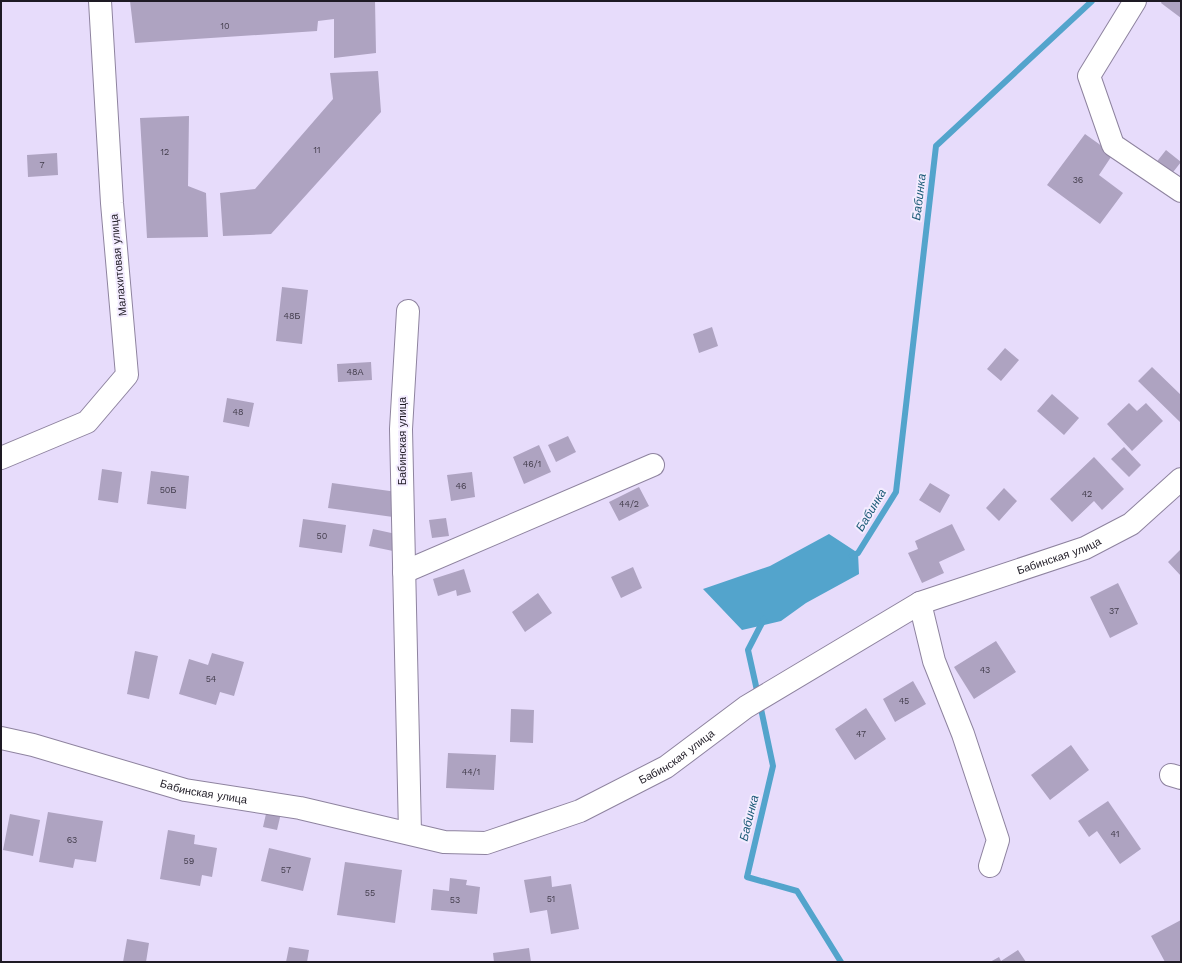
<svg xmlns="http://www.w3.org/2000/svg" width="1182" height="963" viewBox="0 0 1182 963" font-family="'Work Sans',sans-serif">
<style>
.water{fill:#53a4cc}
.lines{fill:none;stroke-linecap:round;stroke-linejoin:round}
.stream{stroke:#53a4cc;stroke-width:6}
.building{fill:#aea3c1}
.minor-casing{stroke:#8e839f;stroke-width:24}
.minor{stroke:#fff;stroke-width:22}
.labels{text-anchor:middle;stroke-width:4;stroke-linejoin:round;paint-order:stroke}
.number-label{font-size:9px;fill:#423c4b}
.street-label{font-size:11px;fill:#1e1a24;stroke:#f3ecff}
.water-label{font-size:12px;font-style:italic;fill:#1b5a76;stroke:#f3ecff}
</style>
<rect width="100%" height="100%" fill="#e7dcfb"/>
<path class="water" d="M829,534L858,553L859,574L806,603L781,621L742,630L703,589L770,566Z"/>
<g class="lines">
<path class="stream" d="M852,556L858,553L896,492L936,146L1092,1
M758,695L748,650L764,619
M760,704L773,766L747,877L797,891L841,962"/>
</g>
<path class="building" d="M130,1H375L376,53L334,58V19L318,21L317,31L135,43Z
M1162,1H1181V18L1161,3Z
M378,71L381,112L271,234L223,236L220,193L255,189L333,99L330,73Z
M189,116L188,186L206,193L208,237L147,238L140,118Z
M1085,134L1113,154L1099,175L1123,193L1100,224L1047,185Z
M1166,150L1181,162L1170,176L1155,164Z
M57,153L58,175L28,177L27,155Z
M282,287L308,290L302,344L276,341Z
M712,327L718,346L699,353L693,334Z
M1005,348L1019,360L1001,381L987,369Z
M371,362L372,380L338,382L337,364Z
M1152,367L1181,395V423L1138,381Z
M1052,394L1079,418L1064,435L1037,411Z
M227,398L254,403L249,427L223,422Z
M1129,403L1137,411L1146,403L1163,421L1132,451L1107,424Z
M568,436L576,452L556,462L548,445Z
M539,445L551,472L524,484L513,457Z
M1124,447L1141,465L1129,477L1111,459Z
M1094,457L1124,489L1102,510L1094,501L1072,522L1050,499Z
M102,469L122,472L118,503L98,500Z
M151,471L189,476L186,509L147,504Z
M472,472L475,497L451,501L447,475Z
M332,483L397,492L393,517L328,508Z
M930,483L950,495L940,513L919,500Z
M639,487L649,506L619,521L609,502Z
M1004,488L1017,501L999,521L986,508Z
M446,518L449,536L432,538L429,520Z
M303,519L346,525L342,553L299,547Z
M952,524L965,550L939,562L944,573L922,583L908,553L918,549L915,541Z
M373,529L396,534L393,551L369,546Z
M1181,549V576L1168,562Z
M633,567L642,588L621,598L611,577Z
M464,569L471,592L457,596L456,590L438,596L433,579Z
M1118,583L1138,624L1110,638L1090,597Z
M538,593L552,613L525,632L512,612Z
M996,641L1016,672L974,699L954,667Z
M135,651L158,656L149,699L127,694Z
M212,653L244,662L234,696L220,692L216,705L179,694L189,659L208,665Z
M913,681L926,704L895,722L883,699Z
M866,708L886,739L855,760L835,729Z
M511,709L534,710L533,743L510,742Z
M1071,745L1089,770L1050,800L1031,775Z
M448,753L496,755L494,790L446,788Z
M1108,801L1141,849L1120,864L1097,831L1089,837L1078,821Z
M268,805L282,809L277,830L263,827Z
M48,812L103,821L96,862L75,859L73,868L39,862Z
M10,814L40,820L33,856L3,850Z
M168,830L195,835L194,844L217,848L212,877L202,875L200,886L160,879Z
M269,848L311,858L303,891L261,881Z
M345,862L402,870L395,923L337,915Z
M551,876L552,887L571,884L579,929L551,934L547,910L530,913L524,880Z
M450,878L467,880L466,885L480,887L477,914L431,910L433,889L449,891Z
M1181,920V962H1165L1151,936Z
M127,939L149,943L146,962H123Z
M289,947L309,950L307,962H286Z
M529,948L531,962H494L493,953Z
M1018,950L1026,962H990L999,957L1001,961Z"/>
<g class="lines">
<defs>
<g id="minor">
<path d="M1135,1L1089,76L1113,145L1181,191"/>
<path d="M408,311L401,429L410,833"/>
<path d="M1,458L87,422L127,375L112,203L100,1"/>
<path d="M404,572L653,465"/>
<path d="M920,603L934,661L963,734L998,840L990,866"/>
<path id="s1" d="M1,738L33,745L185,790L300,808L444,842L486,843L580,811L666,767L746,707L920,603L1085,548L1131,524L1181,479"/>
<path d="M1171,775L1181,778"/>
</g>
</defs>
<use href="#minor" class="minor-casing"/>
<use href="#minor" class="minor"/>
</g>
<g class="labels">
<g class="number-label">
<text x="225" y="29">10</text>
<text x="317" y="153">11</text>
<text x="165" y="155">12</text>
<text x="42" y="168">7</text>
<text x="1078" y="183">36</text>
<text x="292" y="319">48Б</text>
<text x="355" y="375">48А</text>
<text x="238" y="415">48</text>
<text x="532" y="467">46/1</text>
<text x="461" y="489">46</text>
<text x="168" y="493">50Б</text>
<text x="1087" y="497">42</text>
<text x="629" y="507">44/2</text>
<text x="322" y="539">50</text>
<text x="1114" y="614">37</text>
<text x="985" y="673">43</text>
<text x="211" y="682">54</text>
<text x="904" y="704">45</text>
<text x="861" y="737">47</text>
<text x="471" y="775">44/1</text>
<text x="1115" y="837">41</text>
<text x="72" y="843">63</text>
<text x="189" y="864">59</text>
<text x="286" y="873">57</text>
<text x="370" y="896">55</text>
<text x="551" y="902">51</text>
<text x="455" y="903">53</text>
</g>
<g class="street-label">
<text transform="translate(118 265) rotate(-95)" y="4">Малахитовая улица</text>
<text transform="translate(402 441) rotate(-90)" y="4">Бабинская улица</text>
<text dy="4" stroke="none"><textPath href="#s1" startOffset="1143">Бабинская улица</textPath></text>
<text dy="4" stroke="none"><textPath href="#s1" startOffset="708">Бабинская улица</textPath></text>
<text dy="4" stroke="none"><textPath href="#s1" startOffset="210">Бабинская улица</textPath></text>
</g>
<g class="water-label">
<text transform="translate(919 197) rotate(-83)" y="4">Бабинка</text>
<text transform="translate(871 510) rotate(-59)" y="4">Бабинка</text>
<text transform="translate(749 818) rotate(-76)" y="4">Бабинка</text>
</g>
</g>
<rect width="1182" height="963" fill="none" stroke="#1e1a24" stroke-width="4"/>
</svg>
